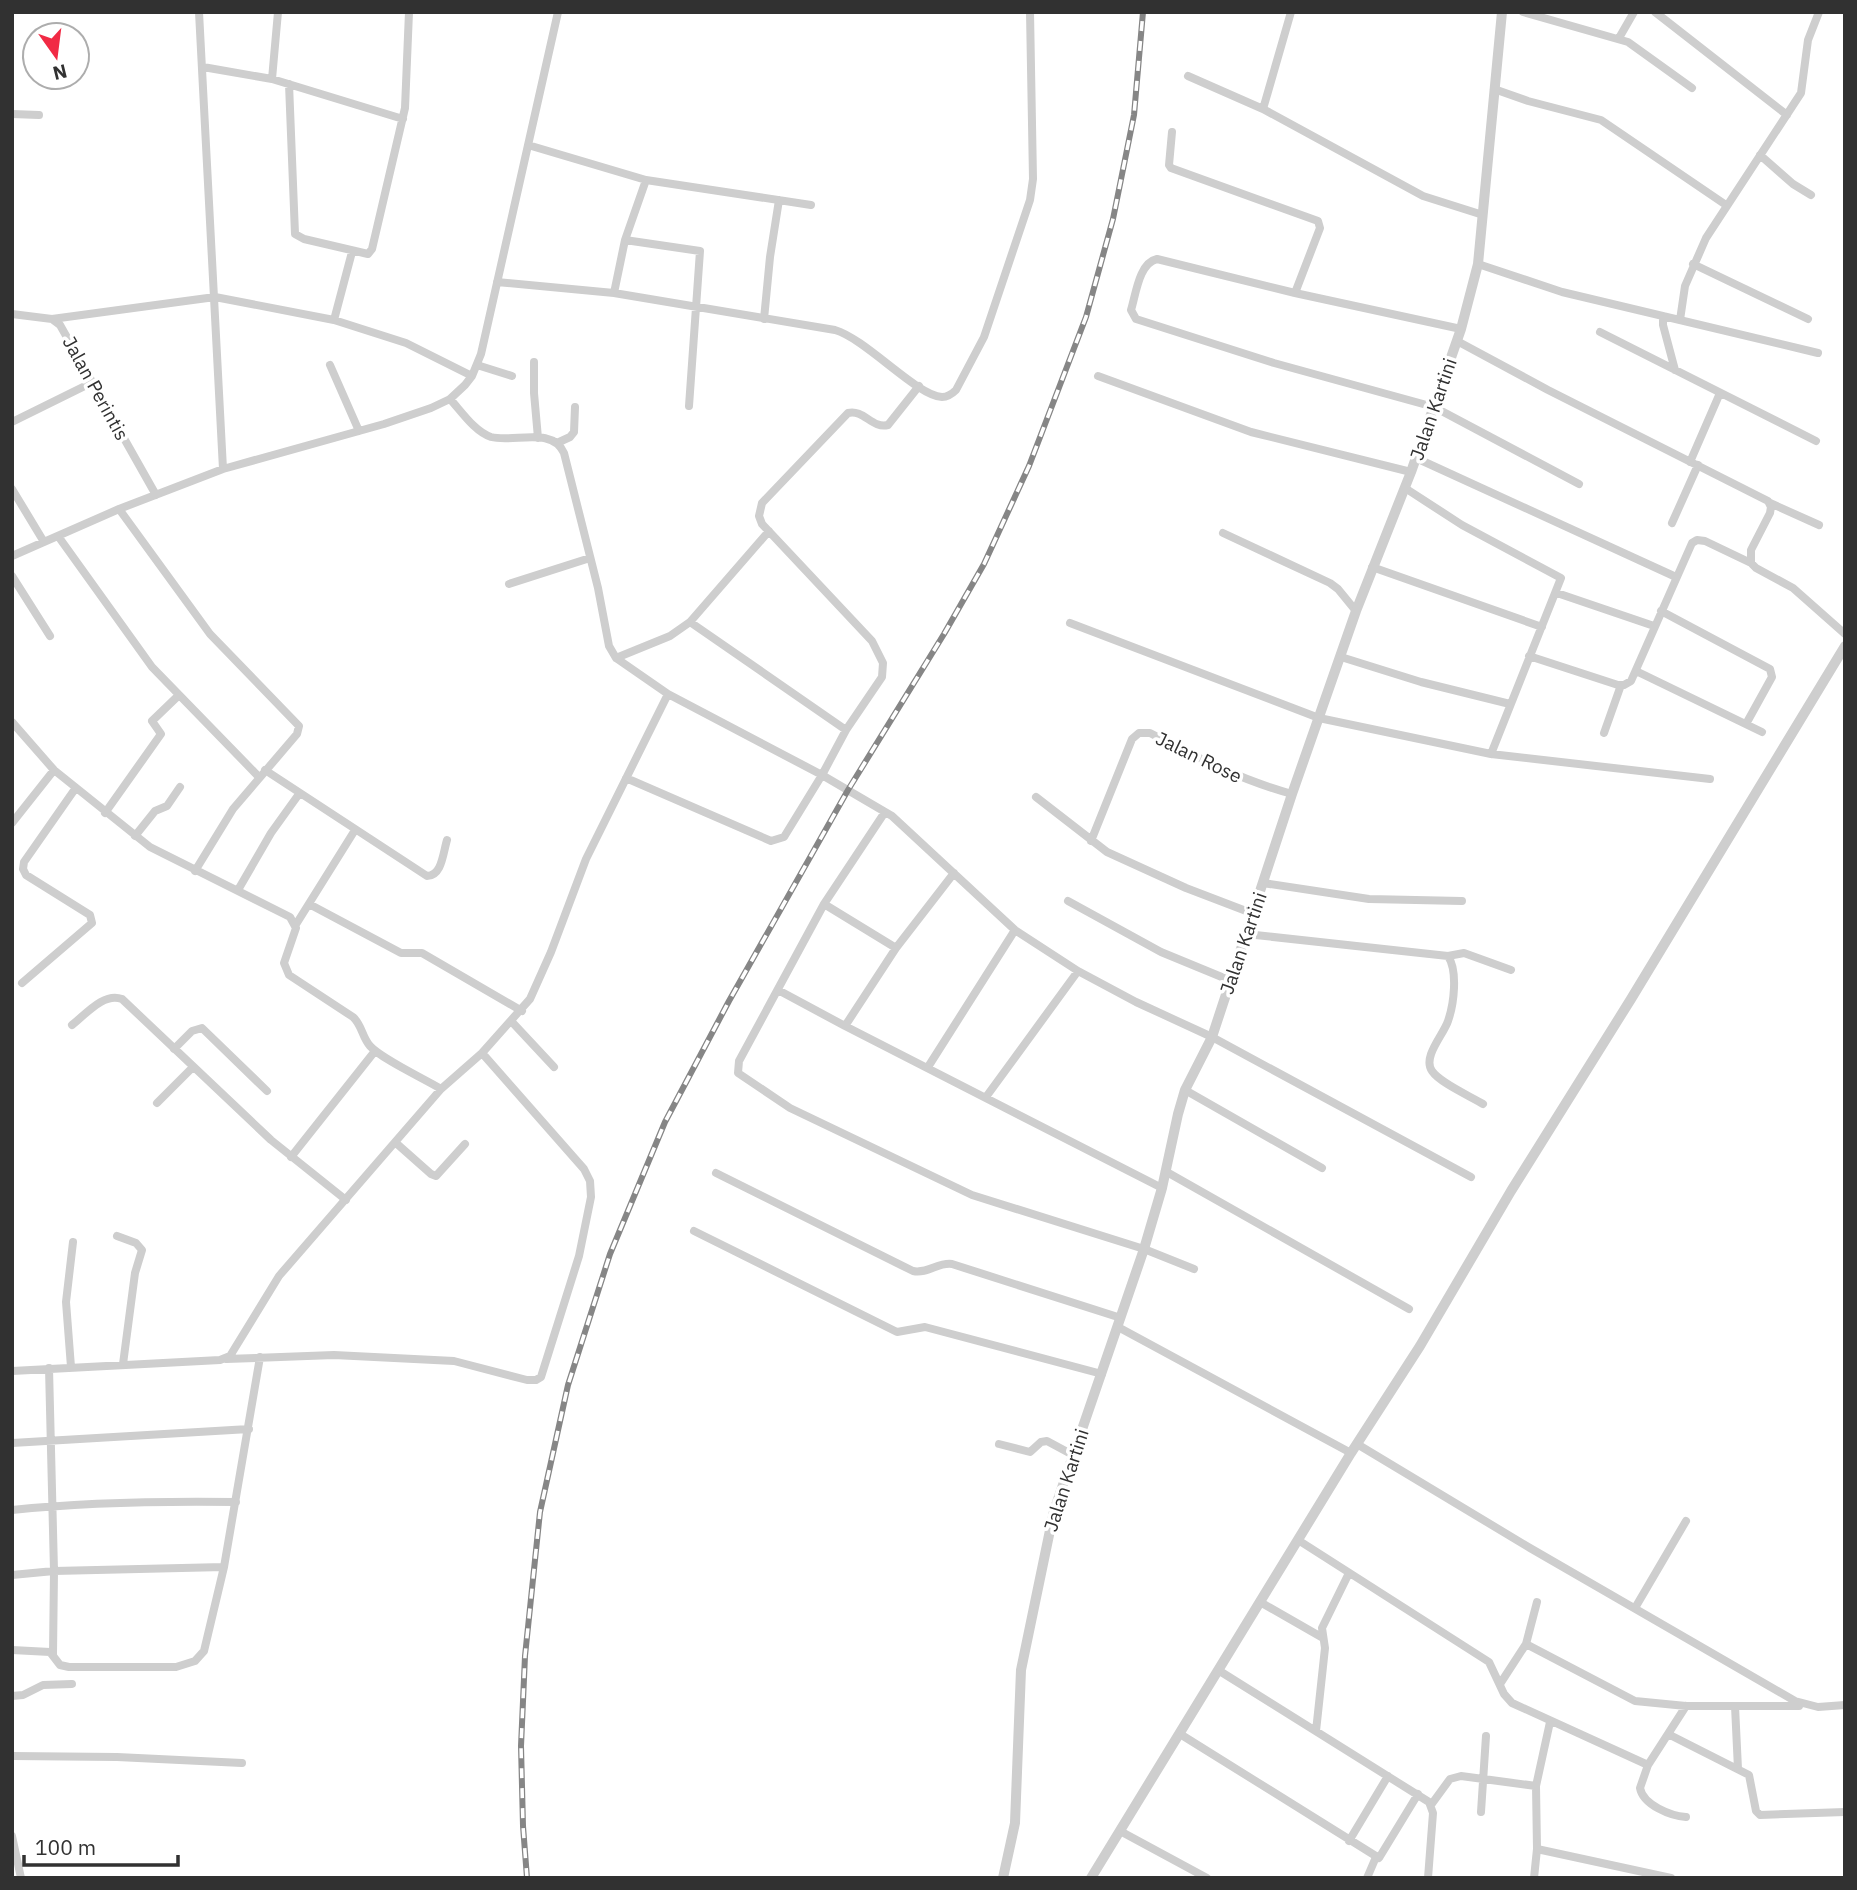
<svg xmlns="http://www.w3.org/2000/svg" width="1857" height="1890" viewBox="0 0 1857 1890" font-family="'IBM Plex Sans',sans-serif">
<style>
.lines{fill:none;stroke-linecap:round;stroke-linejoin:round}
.minor{stroke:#cecece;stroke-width:8}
.tertiary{stroke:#cecece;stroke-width:10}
.rail-casing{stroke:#868686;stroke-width:6}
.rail{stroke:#fff;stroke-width:3.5;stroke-dasharray:10;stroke-linecap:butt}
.labels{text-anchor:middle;stroke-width:7;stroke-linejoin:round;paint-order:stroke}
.street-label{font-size:19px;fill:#313131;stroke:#fff}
</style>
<rect width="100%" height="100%" fill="#fff"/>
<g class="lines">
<path class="minor" d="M199,12L223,469
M1523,12L1628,42L1692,88
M1655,12L1787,115
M1619,38L1634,12
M203,67L272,79L403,119
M1188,76L1263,109L1423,196L1483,215
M272,79L278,12
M289,84L295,234L304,239L368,254L372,249L405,108L409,12
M1494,89L1528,101L1601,120L1726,205
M1263,109L1291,12
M12,114L39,115
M1172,132L1169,165L1171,168L1318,221L1320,228L1295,293
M528,145L646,180L811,205
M1760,155L1793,184L1811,195
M625,240L700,251L689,406
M1478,264L1562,292L1818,353
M1693,264L1808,319
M497,282L614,293L835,330C866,339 917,396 942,397C948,397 952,394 956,390L984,337L1030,200L1033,179L1030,12
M614,293L625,240L646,180
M12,314L52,319L60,325L156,495
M1663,316V325L1675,370
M52,319L215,297L334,320L406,343L472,376
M764,319L770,257L779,200
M334,320L352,252
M1680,320L1685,286L1706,238L1801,93L1808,40L1819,12
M1461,329L1295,293L1157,259C1139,263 1136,294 1131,310L1136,319L1274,363L1434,407L1579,484
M1600,332L1816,441
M1457,341L1548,390L1768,501L1771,507L1770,513L1751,550V563L1756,568L1793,588L1845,634
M534,362V393L538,438
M330,365L359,431
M477,365L512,376
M1098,376L1251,432L1411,472
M450,399C461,411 475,432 491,437C514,443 552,426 564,453L598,588L609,646L616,658L668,694L822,775L892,816L1015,930L1078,971L1136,1002L1212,1037L1471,1177
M12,422L93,382
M557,443L570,437L574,432L575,407
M1416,458L1676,577
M1690,462L1720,393
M1405,488L1462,525L1561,578L1491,754
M12,489L44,542
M1770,503L1819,525
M119,509L210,634L299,726L297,734L233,809L195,871
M1672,523L1698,465
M1223,533L1330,583L1338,589L1356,611
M58,536L152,667L259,777
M12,556L119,509L223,469L384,424L431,408L450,399L465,385L472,376L481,354L558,12
M1372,567L1542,627
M12,576L50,636
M509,584L590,558
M1557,593L1654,626
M1661,611L1770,669L1772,677L1746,724
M690,622L846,730
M1070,623L1319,718L1491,754L1710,779
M1529,656L1618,685H1624L1631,681L1692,543L1697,540L1705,541L1751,563
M1341,657L1421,682L1510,704
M616,658L670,636L690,622L769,531
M1636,671L1762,732
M12,722L54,770L150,847L290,917L296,928L284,963L289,975L353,1017C362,1025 362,1037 370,1046C383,1060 423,1078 441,1089
M1604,733L1621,685
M265,770L427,876C442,876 443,853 447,840
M626,778L771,841L784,837L822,775L846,730L882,677L883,663L872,641L762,524L759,516L762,503L848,413C864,409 872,429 888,425L919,386
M1036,797L1107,852L1186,888L1254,914
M885,812L824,904L739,1061L738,1073L790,1108L972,1195L1144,1249L1194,1269
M105,813L161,734L152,721L179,695
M12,823L54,770
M135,836L155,811L167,806L180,787
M1091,841L1132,739L1139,733H1150C1196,757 1241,780 1292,794
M954,873L896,948L845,1026L1162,1188
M1263,883L1369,899L1462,901
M238,890L271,833L299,794
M1068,901L1161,952L1229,980
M309,904L401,953H422L522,1011
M824,904L896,948
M295,926L355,830
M1246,934L1448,956C1458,971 1454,1004 1448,1021C1444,1034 1422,1057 1432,1071C1440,1083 1470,1096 1483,1104
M1448,956L1464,953L1511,970
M22,983L92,923L90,915L26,875L23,869L24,862L75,789
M778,990L845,1026
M512,1022L554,1067
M72,1025C86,1014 104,992 122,999L271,1140L346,1200
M174,1049L192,1031L202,1028L267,1091
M928,1067L1015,930
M1185,1090L1322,1168
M986,1097L1078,971
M157,1103L193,1067
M396,1143L431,1174L436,1176L465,1144
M291,1157L375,1051
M1165,1171L1409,1309
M716,1173L913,1271C928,1274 938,1262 952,1264L1121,1318
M694,1231L897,1332L925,1327L1102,1374
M117,1236L136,1243L142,1250L135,1273L123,1364
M1118,1327L1351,1453
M226,1359L334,1355L454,1361L527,1380H536L541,1377L579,1256L591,1197L590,1181L584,1169L482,1053
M71,1367L66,1302L73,1242
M49,1368L54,1571L53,1654
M12,1371L220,1360L230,1356L279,1276L441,1089L482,1053L530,999L551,952L586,859L668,694
M12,1443L249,1429
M999,1444L1030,1452L1041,1442L1047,1441L1073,1455
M1357,1444L1530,1548L1795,1701L1818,1707L1845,1705
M12,1510C87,1502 161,1501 236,1502
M1298,1540L1489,1662L1504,1694L1512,1703L1648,1765
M12,1575L54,1571L224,1567
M1260,1602L1323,1638
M1635,1608L1686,1521
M1526,1644L1635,1701L1686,1706H1799
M12,1650L50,1652L60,1665L69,1667H176L195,1661L204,1651L224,1567L260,1357
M1218,1670L1429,1802L1433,1813L1428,1878
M1500,1684L1526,1644L1537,1602
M12,1696L23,1695L43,1685L72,1684
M1686,1706L1648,1765L1640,1788C1643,1805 1671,1816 1686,1817
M1735,1706L1738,1769
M1316,1731L1325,1648L1322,1628L1349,1573
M1180,1734L1379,1858L1418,1794
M1668,1734L1749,1775L1756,1811L1760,1815L1845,1812
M12,1756L117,1757L242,1763
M1431,1805L1450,1779L1461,1776L1536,1786
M1481,1812L1486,1736
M1120,1831L1207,1878
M12,1836L21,1878
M1349,1841L1388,1776
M1537,1849L1671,1878
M1367,1878L1376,1857
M1534,1878L1537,1849L1536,1786L1550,1722"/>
<path class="tertiary" d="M1003,1878L1015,1823L1021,1670L1054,1511L1144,1249L1162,1188L1178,1114L1185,1090L1212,1037L1292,794L1356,611L1411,472L1461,329L1478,264L1502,12
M1091,1878L1351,1453L1420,1346L1511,1191L1631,999L1845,646"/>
<defs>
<path id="rail" d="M527,1878L523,1826L521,1746L525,1656L540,1512L568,1385L610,1254L665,1122L729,1001L848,790L944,634L984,564L1029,466L1086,317L1113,219L1134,115L1143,12"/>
</defs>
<use href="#rail" class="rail-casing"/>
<use href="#rail" class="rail"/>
</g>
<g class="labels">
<g class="street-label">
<text transform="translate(96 388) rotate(61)" y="7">Jalan Perintis</text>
<text transform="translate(1433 409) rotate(-71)" y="7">Jalan Kartini</text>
<text transform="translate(1199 757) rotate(26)" y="7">Jalan Rose</text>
<text transform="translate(1243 943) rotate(-71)" y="7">Jalan Kartini</text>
<text transform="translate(1066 1480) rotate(-72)" y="7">Jalan Kartini</text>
</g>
</g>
<rect width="1857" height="1890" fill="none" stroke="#313131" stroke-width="28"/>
<g transform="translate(56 56) rotate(166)"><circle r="33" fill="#ffffff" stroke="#adadad" stroke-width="2"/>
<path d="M0-5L12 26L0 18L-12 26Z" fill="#f12a44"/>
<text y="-10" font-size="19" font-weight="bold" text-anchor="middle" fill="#313131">N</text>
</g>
<path d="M24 1855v10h154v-10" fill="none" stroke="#313131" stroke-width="3.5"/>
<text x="35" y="1855" font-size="21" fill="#313131" stroke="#ffffff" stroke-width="5" paint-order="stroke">100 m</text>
</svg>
